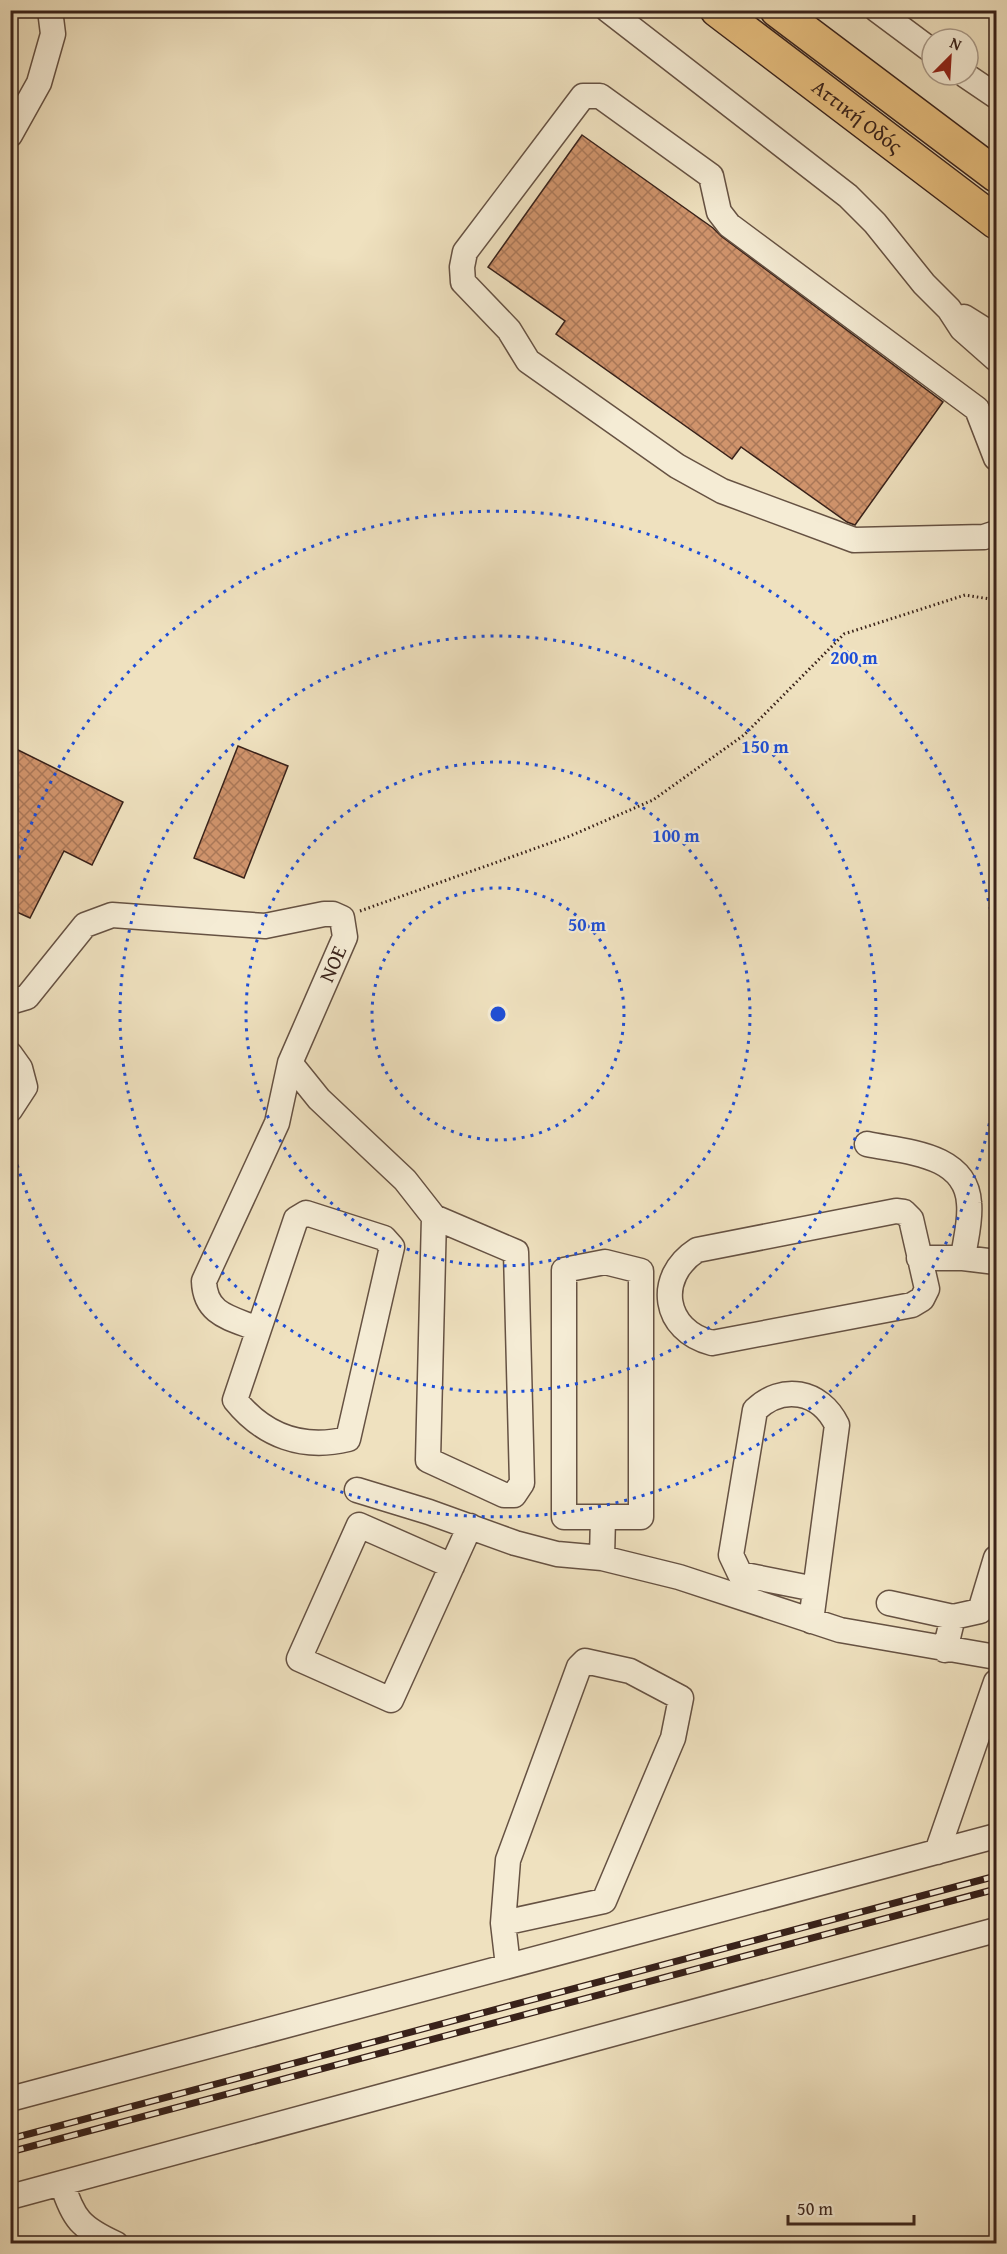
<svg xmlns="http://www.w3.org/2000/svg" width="1007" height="2254" viewBox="0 0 1007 2254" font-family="'Gentium Book Plus',serif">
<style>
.building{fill:url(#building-cross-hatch);stroke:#39221a;stroke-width:1.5}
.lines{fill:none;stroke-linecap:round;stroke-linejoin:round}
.minor-casing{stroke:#665243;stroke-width:27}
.highway-casing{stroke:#39221a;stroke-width:36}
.path{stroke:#39221a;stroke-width:3;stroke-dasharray:1.5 3;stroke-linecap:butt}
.minor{stroke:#f5ecd5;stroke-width:24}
.highway{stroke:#e8c080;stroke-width:33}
.rail-casing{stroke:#39221a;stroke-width:7}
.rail{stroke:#f5ecd5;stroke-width:4.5;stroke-dasharray:14;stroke-linecap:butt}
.ring{fill:none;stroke:#1d4ed8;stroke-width:3;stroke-dasharray:3 6}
.labels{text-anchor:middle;stroke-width:4.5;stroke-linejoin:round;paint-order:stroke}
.street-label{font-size:21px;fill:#39221a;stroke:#f5ecd5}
.centre{fill:#1d4ed8;stroke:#f5ecd5;stroke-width:3}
.ring-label{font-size:18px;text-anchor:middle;font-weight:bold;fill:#1d4ed8;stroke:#f5ecd5;stroke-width:4.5;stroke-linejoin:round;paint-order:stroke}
</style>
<defs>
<pattern id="building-cross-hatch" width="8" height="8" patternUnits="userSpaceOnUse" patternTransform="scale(1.5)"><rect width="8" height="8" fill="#d0946c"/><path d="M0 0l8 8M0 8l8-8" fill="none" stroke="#aa7858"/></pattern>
</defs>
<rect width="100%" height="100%" fill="#efe1bf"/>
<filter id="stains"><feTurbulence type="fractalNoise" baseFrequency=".00333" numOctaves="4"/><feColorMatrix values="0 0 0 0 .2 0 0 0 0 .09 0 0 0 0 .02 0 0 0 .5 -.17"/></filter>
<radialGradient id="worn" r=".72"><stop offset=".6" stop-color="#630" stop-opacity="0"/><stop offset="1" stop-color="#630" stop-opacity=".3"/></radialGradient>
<path class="building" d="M582,135L713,228L721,236L943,402L855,525L847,522L741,447L732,459L556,334L565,321L488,267Z
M10,746L123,802L92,865L64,851L30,918L10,909Z
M238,746L288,766L244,878L194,858Z"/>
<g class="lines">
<defs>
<path id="minor" d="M608,10L848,196L875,223L924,284L949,309L962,329L996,359
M877,10L932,51
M965,75L996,96
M10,135L39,83L53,34L50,10
M964,317L996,337
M996,458L977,409L729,225L719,212L711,176L600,96H583L465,252L462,267L463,282L509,330L528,361L677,466L722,491L854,540L984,537L996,533
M10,1002L27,997L85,925L112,915L265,926L324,914H333L342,918L345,937L290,1063L277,1123L204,1281C205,1315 231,1318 258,1329
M10,1054L20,1068L25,1087L10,1110
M290,1063L319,1099L405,1180L434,1217L428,1460L504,1495H514L522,1483L516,1252L434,1217
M867,1144C904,1152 966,1153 969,1203C971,1221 965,1241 963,1258
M896,1211L904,1212L911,1219L927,1289L922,1299L912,1305L712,1343C663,1331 655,1277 697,1250Z
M306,1213L384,1238L392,1247L348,1439C303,1450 264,1436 235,1400L296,1219Z
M919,1258H963L996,1262
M605,1262L641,1271V1517H564V1270Z
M357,1490L429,1512L515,1543L557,1554L602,1558L679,1577L840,1630L996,1657
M602,1558L603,1517
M452,1566L359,1525L299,1659L391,1700L470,1526
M889,1603L953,1617L945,1650
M953,1617L980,1611L996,1558
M811,1621L837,1425C820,1390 782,1384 755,1410L731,1555L740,1574L815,1589
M937,1852L996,1682
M503,1923L604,1901L673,1738L681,1698L630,1671L585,1661L579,1667L508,1860L503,1923L508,1966
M10,2099L996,1836
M62,2183C73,2219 81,2228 116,2244
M10,2197L996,1930"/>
<g id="highway">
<path id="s1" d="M717,10L996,222"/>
<path d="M777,10L996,175"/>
</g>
</defs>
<use href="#minor" class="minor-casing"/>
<use href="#highway" class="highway-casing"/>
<path class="path" d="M360,911L570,836L653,800L744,735L844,634L965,595L996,600"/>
<use href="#minor" class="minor"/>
<use href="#highway" class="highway"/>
<defs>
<path id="rail" d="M10,2139L996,1876
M10,2152L996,1889"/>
</defs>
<use href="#rail" class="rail-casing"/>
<use href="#rail" class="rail"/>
</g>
<g class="ring">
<circle cx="498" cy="1014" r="126"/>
<circle cx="498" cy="1014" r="252"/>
<circle cx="498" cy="1014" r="378"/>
<path d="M996 1088A504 504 0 0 1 11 1144M11 884A504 504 0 0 1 996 940"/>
</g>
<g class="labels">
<g class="street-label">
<text dy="7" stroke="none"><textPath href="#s1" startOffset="176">Αττική Οδός</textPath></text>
<text transform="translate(333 964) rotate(-66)" y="7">NOE</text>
</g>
</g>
<circle cx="498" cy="1014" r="9" class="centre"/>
<g class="ring-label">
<text x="854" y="664">200 m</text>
<text x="765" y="753">150 m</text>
<text x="676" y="842">100 m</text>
<text x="587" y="931">50 m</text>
</g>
<rect width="1007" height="2254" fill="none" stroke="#efe1bf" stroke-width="36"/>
<rect x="12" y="12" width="983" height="2230" fill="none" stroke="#39221a" stroke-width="3"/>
<rect x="18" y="18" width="971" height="2218" fill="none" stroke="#39221a" stroke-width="1.5"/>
<g transform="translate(950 57) rotate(24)"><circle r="28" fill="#f5ecd5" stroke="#aa9b8a" stroke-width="1.5"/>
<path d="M0-4.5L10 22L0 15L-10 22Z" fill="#8f2418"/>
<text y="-9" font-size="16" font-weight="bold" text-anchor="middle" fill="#39221a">N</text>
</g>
<path d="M788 2215v9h126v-9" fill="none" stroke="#39221a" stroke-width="3"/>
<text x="797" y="2215" font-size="18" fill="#39221a" stroke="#f5ecd5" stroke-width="4.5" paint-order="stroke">50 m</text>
<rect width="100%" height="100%" filter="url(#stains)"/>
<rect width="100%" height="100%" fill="url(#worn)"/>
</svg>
